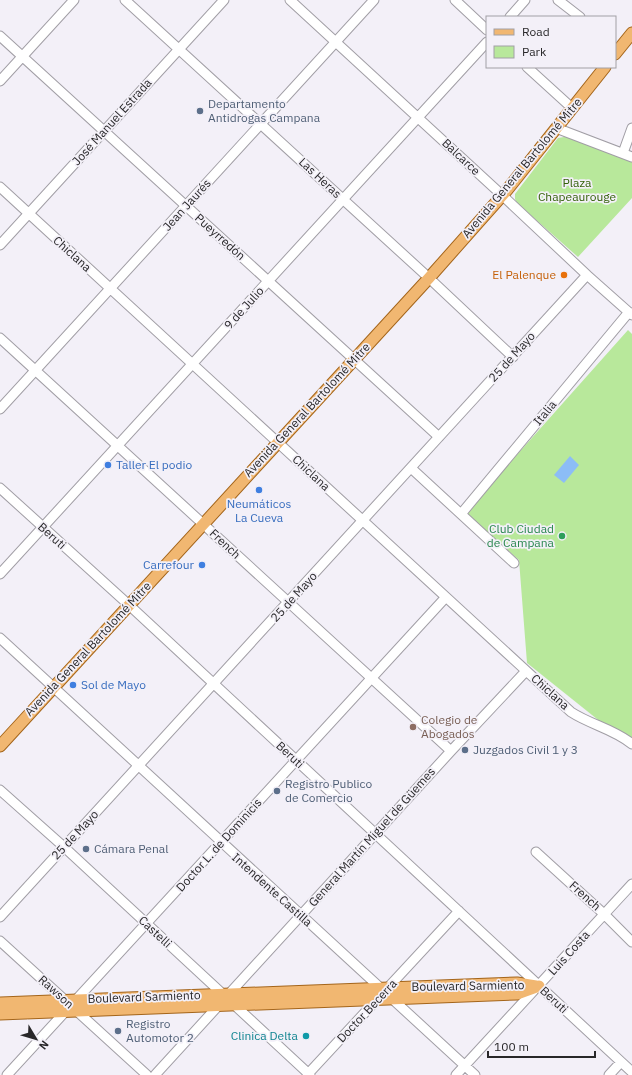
<svg xmlns="http://www.w3.org/2000/svg" width="632" height="1075" viewBox="0 0 632 1075" font-family="'IBM Plex Sans',sans-serif">
<style>
.green{fill:#b8e89b}
.water{fill:#8cbdf6}
.lines{fill:none;stroke-linecap:round;stroke-linejoin:round}
.minor-casing{stroke:#a19ea5;stroke-width:11}
.major-casing{stroke:#a4651b;stroke-width:13}
.minor{stroke:#fff;stroke-width:9}
.major{stroke:#f1b771;stroke-width:11}
.service-dot{fill:#5c6f8a;stroke:#f3f0f8;stroke-width:1.5}
.food-dot{fill:#e8710a;stroke:#f3f0f8;stroke-width:1.5}
.shop-dot{fill:#3f7fe0;stroke:#f3f0f8;stroke-width:1.5}
.leisure-dot{fill:#2e9e5b;stroke:#f3f0f8;stroke-width:1.5}
.education-dot{fill:#8d6e63;stroke:#f3f0f8;stroke-width:1.5}
.culture-dot{fill:#0f9aa8;stroke:#f3f0f8;stroke-width:1.5}
.labels{text-anchor:middle;stroke-width:3.5;stroke-linejoin:round;paint-order:stroke}
.service-label{font-size:12px;fill:#4e5e75;stroke:#f3f0f8;text-anchor:start}
.street-label{font-size:12px;fill:#282729;stroke:#f3f0f8}
.park-label{font-size:12px;fill:#336008;stroke:#f3f0f8}
.food-label{font-size:12px;fill:#c56008;stroke:#f3f0f8;text-anchor:end}
.shop-label{font-size:12px;fill:#366cbe;stroke:#f3f0f8;text-anchor:start}
.leisure-label{font-size:12px;fill:#27864d;stroke:#f3f0f8;text-anchor:end}
.education-label{font-size:12px;fill:#785e54;stroke:#f3f0f8;text-anchor:start}
.culture-label{font-size:12px;fill:#0d838f;stroke:#f3f0f8;text-anchor:end}
</style>
<rect width="100%" height="100%" fill="#f3f0f8"/>
<path class="green" d="M564,137H571L632,161V198L578,257L517,203L515,199V194L558,138Z
M628,330L632,334V747L527,663L519,560L465,513Z"/>
<path class="water" d="M570,456L579,465L564,483L554,475Z"/>
<g class="lines">
<defs>
<path id="minor" d="M125,0L429,278L513,357
M290,0L503,196L587,275L632,315
M455,0L487,30
M558,0L580,17
M510,17L525,0
M0,36L439,437
M527,67L572,108
M0,81L74,0
M556,128L632,157
M623,153L632,128
M0,187L571,712C591,725 614,729 632,744
M0,245L224,0
M0,338L451,751
M0,409L374,0
M411,468L514,563
M0,488L129,605L632,1072
M461,514L629,312
M0,574L487,42
M0,638L475,1075
M0,790L64,847L310,1075
M536,852L604,914L632,942
M0,917L587,275
M0,941L147,1075
M7,1075L446,597
M155,1075L451,751L526,671
M307,1075L459,911
M456,1075L632,884
M609,1075L621,1062"/>
<path id="major" d="M615,54L632,33
M0,746L429,278L507,190L605,67
M0,1003L517,983L536,986
M0,1014L517,994L539,986"/>
</defs>
<use href="#minor" class="minor-casing"/>
<use href="#major" class="major-casing"/>
<use href="#minor" class="minor"/>
<use href="#major" class="major"/>
</g>
<g class="service-dot">
<circle cx="200" cy="111" r="4"/>
<circle cx="465" cy="750" r="4"/>
<circle cx="277" cy="791" r="4"/>
<circle cx="86" cy="849" r="4"/>
<circle cx="118" cy="1031" r="4"/>
</g>
<circle class="food-dot" cx="564" cy="275" r="4"/>
<g class="shop-dot">
<circle cx="108" cy="465" r="4"/>
<circle cx="259" cy="490" r="4"/>
<circle cx="202" cy="565" r="4"/>
<circle cx="73" cy="685" r="4"/>
</g>
<circle class="leisure-dot" cx="562" cy="536" r="4"/>
<circle class="education-dot" cx="413" cy="727" r="4"/>
<circle class="culture-dot" cx="306" cy="1036" r="4"/>
<g class="labels">
<g class="service-label">
<text x="208" y="108">Departamento<tspan x="208" dy="14">Antidrogas Campana</tspan></text>
<text x="473" y="754">Juzgados Civil 1 y 3</text>
<text x="285" y="788">Registro Publico<tspan x="285" dy="14">de Comercio</tspan></text>
<text x="94" y="853">Cámara Penal</text>
<text x="126" y="1028">Registro<tspan x="126" dy="14">Automotor 2</tspan></text>
</g>
<g class="street-label">
<text transform="translate(112 122) rotate(-48)" y="4">José Manuel Estrada</text>
<text transform="translate(461 157) rotate(43)" y="4">Balcarce</text>
<text transform="translate(522 168) rotate(-50)" y="4">Avenida General Bartolomé Mitre</text>
<text transform="translate(320 178) rotate(43)" y="4">Las Heras</text>
<text transform="translate(187 205) rotate(-48)" y="4">Jean Jaurés</text>
<text transform="translate(220 237) rotate(42)" y="4">Pueyrredón</text>
<text transform="translate(72 254) rotate(42)" y="4">Chiclana</text>
<text transform="translate(244 308) rotate(-48)" y="4">9 de Julio</text>
<text transform="translate(512 357) rotate(-48)" y="4">25 de Mayo</text>
<text transform="translate(307 410) rotate(-47)" y="4">Avenida General Bartolomé Mitre</text>
<text transform="translate(545 413) rotate(-50)" y="4">Italia</text>
<text transform="translate(311 473) rotate(43)" y="4">Chiclana</text>
<text transform="translate(52 536) rotate(42)" y="4">Beruti</text>
<text transform="translate(225 544) rotate(43)" y="4">French</text>
<text transform="translate(294 597) rotate(-48)" y="4">25 de Mayo</text>
<text transform="translate(88 649) rotate(-47)" y="4">Avenida General Bartolomé Mitre</text>
<text transform="translate(550 692) rotate(42)" y="4">Chiclana</text>
<text transform="translate(290 755) rotate(43)" y="4">Beruti</text>
<text transform="translate(75 835) rotate(-47)" y="4">25 de Mayo</text>
<text transform="translate(372 837) rotate(-48)" y="4">General Martín Miguel de Güemes</text>
<text transform="translate(219 845) rotate(-48)" y="4">Doctor L. de Dominicis</text>
<text transform="translate(272 890) rotate(42)" y="4">Intendente Castilla</text>
<text transform="translate(585 896) rotate(42)" y="4">French</text>
<text transform="translate(155 932) rotate(43)" y="4">Castelli</text>
<text transform="translate(569 953) rotate(-48)" y="4">Luis Costa</text>
<text transform="translate(468 986) rotate(-1)" y="4">Boulevard Sarmiento</text>
<text transform="translate(56 992) rotate(42)" y="4">Rawson</text>
<text transform="translate(144 997) rotate(-2)" y="4">Boulevard Sarmiento</text>
<text transform="translate(554 1000) rotate(43)" y="4">Beruti</text>
<text transform="translate(367 1011) rotate(-47)" y="4">Doctor Becerra</text>
</g>
<g class="park-label">
<text x="577" y="187">Plaza<tspan x="577" dy="14">Chapeaurouge</tspan></text>
</g>
<g class="food-label">
<text x="556" y="279">El Palenque</text>
</g>
<g class="shop-label">
<text x="116" y="469">Taller El podio</text>
<text x="259" y="508" text-anchor="middle">Neumáticos<tspan x="259" dy="14">La Cueva</tspan></text>
<text x="194" y="569" text-anchor="end">Carrefour</text>
<text x="81" y="689">Sol de Mayo</text>
</g>
<g class="leisure-label">
<text x="554" y="533">Club Ciudad<tspan x="554" dy="14">de Campana</tspan></text>
</g>
<g class="education-label">
<text x="421" y="724">Colegio de<tspan x="421" dy="14">Abogados</tspan></text>
</g>
<g class="culture-label">
<text x="298" y="1040">Clinica Delta</text>
</g>
</g>
<rect x="486" y="16" width="130" height="52" fill="#f3f0f8" stroke="#a2a0a5"/>
<rect x="494" y="29" width="20" height="6" fill="#f1b771" stroke="#a2a0a5"/>
<text x="522" y="36" font-size="12" fill="#282729">Road</text>
<rect x="494" y="46" width="20" height="12" fill="#b8e89b" stroke="#a2a0a5"/>
<text x="522" y="56" font-size="12" fill="#282729">Park</text>
<g transform="translate(36 1039) rotate(128)" stroke="#f3f0f8" stroke-width="3" paint-order="stroke">
<path d="M0-3L7 15L0 10L-7 15Z" fill="#282729"/>
<text y="-6" font-size="11" font-weight="bold" text-anchor="middle" fill="#282729">N</text>
</g>
<path d="M488 1051v6h107v-6" fill="none" stroke="#282729" stroke-width="2"/>
<text x="494" y="1051" font-size="12" fill="#282729" stroke="#f3f0f8" stroke-width="3" paint-order="stroke">100 m</text>
</svg>
